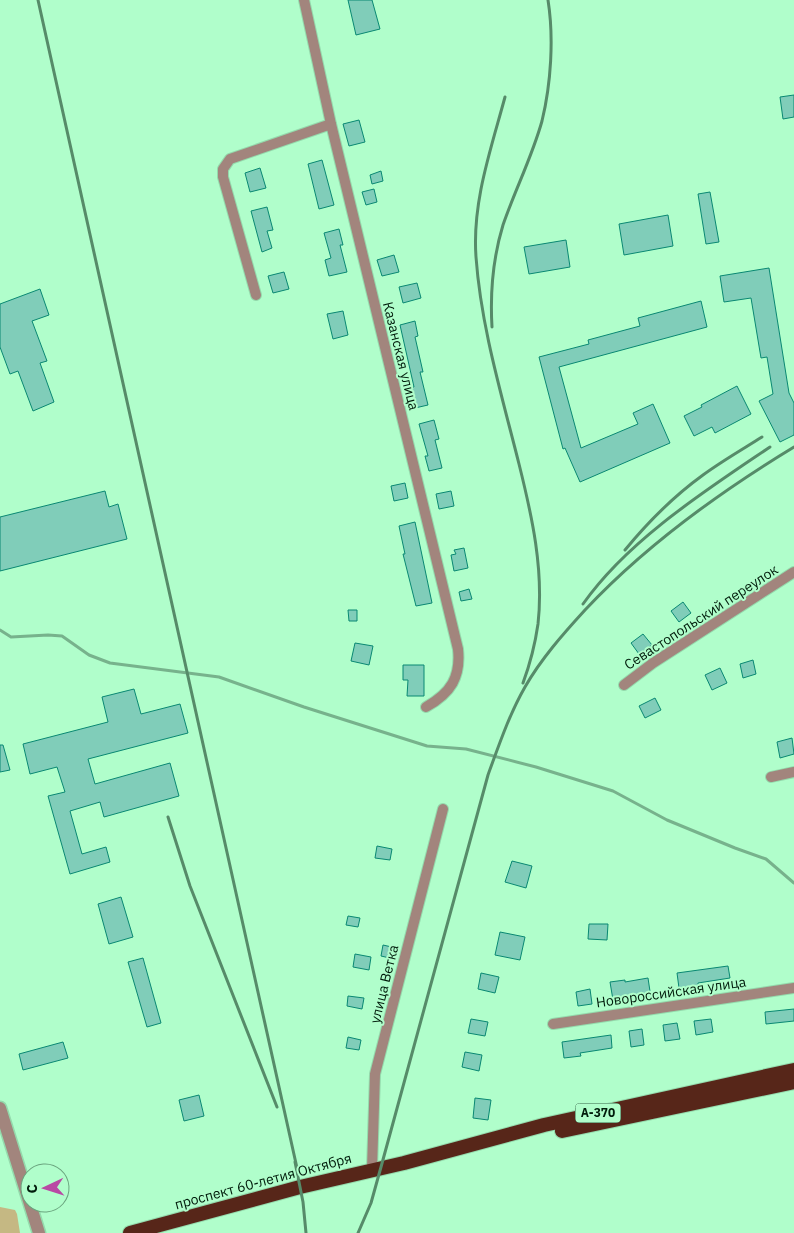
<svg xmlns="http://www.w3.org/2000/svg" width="794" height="1233" viewBox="0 0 794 1233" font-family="'IBM Plex Sans',sans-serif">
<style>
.green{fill:#c5b883}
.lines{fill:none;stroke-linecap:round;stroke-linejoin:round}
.stream{stroke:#77b28c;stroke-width:3}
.building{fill:#80cdb9;stroke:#098872}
.minor-casing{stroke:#94daac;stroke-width:12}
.tertiary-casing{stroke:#94daac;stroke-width:15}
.trunk-casing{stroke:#94daac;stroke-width:16}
.minor{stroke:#a2857d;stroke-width:10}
.tertiary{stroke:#a2857d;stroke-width:12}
.trunk{stroke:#572619;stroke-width:14}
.rail{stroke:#568b69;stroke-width:3}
.labels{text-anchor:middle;stroke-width:4;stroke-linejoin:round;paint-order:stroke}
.shield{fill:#b0fecb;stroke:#356045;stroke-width:1}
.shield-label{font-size:12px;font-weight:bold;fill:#001c0b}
.street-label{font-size:14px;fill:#001c0b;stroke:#b0fecb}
</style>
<rect width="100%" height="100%" fill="#b0fecb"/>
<path class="green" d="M0,1207L15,1210L17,1214L20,1233H0Z"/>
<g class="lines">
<path class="stream" d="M0,630L11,637L48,635L62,636L89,655L110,663L219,677L304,707L427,746L466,749L536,767L613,791L667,820L735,848L766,859L794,883"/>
</g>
<path class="building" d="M348,0H372L380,29L356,35Z
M794,95V117L783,119L780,97Z
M359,120L365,142L349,146L343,124Z
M322,160L334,205L319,209L308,164Z
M260,168L266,188L250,192L245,173Z
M381,171L383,181L372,184L370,175Z
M374,189L377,202L366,205L362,192Z
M710,192L719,242L706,244L698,194Z
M267,207L273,230L267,231L272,248L262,252L251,211Z
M668,215L673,246L624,255L619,224Z
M339,229L343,245H340L347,272L329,276L325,260L331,258L324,233Z
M566,240L570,267L529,274L524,247Z
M394,255L399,272L382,276L377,260Z
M769,268L789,393L794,403V435L780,442L759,401L773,394L767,357L761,358L751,298L724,302L720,276Z
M284,272L289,289L273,293L268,276Z
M417,283L421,298L403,303L399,287Z
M40,289L49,315L32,321L47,361L40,363L54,402L33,411L18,371L10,374L0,347V304Z
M701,301L707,327L559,367L581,448L638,424L633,413L653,404L670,443L580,482L565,448L563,449L539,357L589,344L588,340L640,326L638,318Z
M343,311L348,335L333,339L327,314Z
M415,321L418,336L415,337L423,372H420L428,405L415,408L410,388L414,387L400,325Z
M737,386L751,414L715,433L712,427L694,436L684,416L702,407L701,405Z
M434,420L439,439L435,440L442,468L429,471L425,456H428L419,424Z
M405,483L408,498L394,501L391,486Z
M105,491L109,507L118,504L127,539L0,571V517Z
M451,491L454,506L439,509L436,494Z
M415,522L432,603L416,606L403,554H405L399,526Z
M464,548L468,568L454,571L451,555L456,554L454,550Z
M469,589L472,599L461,601L459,592Z
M683,602L691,613L679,622L671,611Z
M348,610H357V621H349Z
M643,634L652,645L639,654L631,643Z
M355,643L373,646L369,665L351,661Z
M753,660L756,674L743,678L740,664Z
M403,665H424V696H407L408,680H403Z
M720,668L727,683L712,690L705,675Z
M134,689L141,714L180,704L188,733L88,759L95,784L170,763L179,796L104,817L100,802L70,811L82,854L106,847L110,862L70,874L48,796L65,792L57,767L30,774L23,744L108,722L102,697Z
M655,698L661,710L645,718L639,706Z
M792,738L794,754L780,758L777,742Z
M0,745H3L10,770L0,772Z
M377,846L392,849L390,860L375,858Z
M512,861L532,866L526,888L505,882Z
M121,897L133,937L109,944L98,904Z
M348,916L360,918L358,927L346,925Z
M589,924H608L607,940L588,939Z
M500,932L525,937L520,960L495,955Z
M383,945L396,948L394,959L381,956Z
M355,954L371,957L369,970L353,967Z
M143,958L161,1023L147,1027L128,962Z
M728,966L730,978L698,983V986L679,988L677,973Z
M481,973L499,977L495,993L478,989Z
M648,978L651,998L636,1000L635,997L613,1000L610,982L625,980V982Z
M590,989L592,1004L578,1006L576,992Z
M348,996L364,998L362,1009L347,1006Z
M794,1009V1021L766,1024L765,1012Z
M471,1019L488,1022L485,1036L468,1033Z
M711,1019L713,1032L696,1035L694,1021Z
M677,1023L680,1039L665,1041L663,1025Z
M642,1029L644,1045L631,1047L629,1031Z
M611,1035L612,1048L580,1053L581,1056L564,1058L562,1042Z
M348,1037L361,1040L359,1050L346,1048Z
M63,1042L68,1058L23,1070L19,1054Z
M465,1052L482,1055L479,1071L462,1067Z
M199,1095L204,1116L184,1121L179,1100Z
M475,1098L491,1100L488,1120L473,1118Z"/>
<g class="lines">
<defs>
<path id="minor" d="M304,0L331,124L458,649C461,677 451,693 426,707
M256,295L223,177V169L230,159L331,124
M624,685L653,663L794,572
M771,777L794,772
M553,1024L794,988
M372,1169L375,1074L443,809"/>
<path id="tertiary" d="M0,1108L39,1233"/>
<path id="trunk" d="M562,1131L794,1082
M130,1233L300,1187L404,1163L544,1125L794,1070"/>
</defs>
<use href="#minor" class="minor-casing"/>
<use href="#tertiary" class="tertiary-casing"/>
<use href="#trunk" class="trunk-casing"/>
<use href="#minor" class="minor"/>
<use href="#tertiary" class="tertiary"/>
<use href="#trunk" class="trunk"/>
<path class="rail" d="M38,0L297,1168
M505,97C491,149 472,202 476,257C481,327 502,396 519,464C532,516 544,570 538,624C535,645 530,664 523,683
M492,327C490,293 493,258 503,225C515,190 532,157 542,121C551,84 554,38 548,0
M625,550C648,522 674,496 703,475C722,461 743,449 762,437
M583,604C628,540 705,491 770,447
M168,817L190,886L277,1107
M295,1162L303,1202L306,1233
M358,1233L371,1203L381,1167L488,775C499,745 509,715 525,687C541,659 563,634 585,610C646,545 718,493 794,447"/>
</g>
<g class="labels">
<rect class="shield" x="575.5" y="1103.5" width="45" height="19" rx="4"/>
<g class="shield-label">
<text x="598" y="1117">А-370</text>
</g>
<g class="street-label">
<text transform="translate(401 356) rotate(76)" y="5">Казанская улица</text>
<text transform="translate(701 617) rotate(-33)" y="5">Севастопольский переулок</text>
<text transform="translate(384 984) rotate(-76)" y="5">улица Ветка</text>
<text transform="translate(671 992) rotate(-8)" y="5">Новороссийская улица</text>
<text transform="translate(263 1181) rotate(-15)" y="5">проспект 60-летия Октября</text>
</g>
</g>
<g transform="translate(45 1188) rotate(266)"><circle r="24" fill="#b0fecb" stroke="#6aa47e"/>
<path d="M0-4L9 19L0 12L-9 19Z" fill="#b948a4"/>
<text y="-8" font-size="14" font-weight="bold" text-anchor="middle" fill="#001c0b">С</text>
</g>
</svg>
